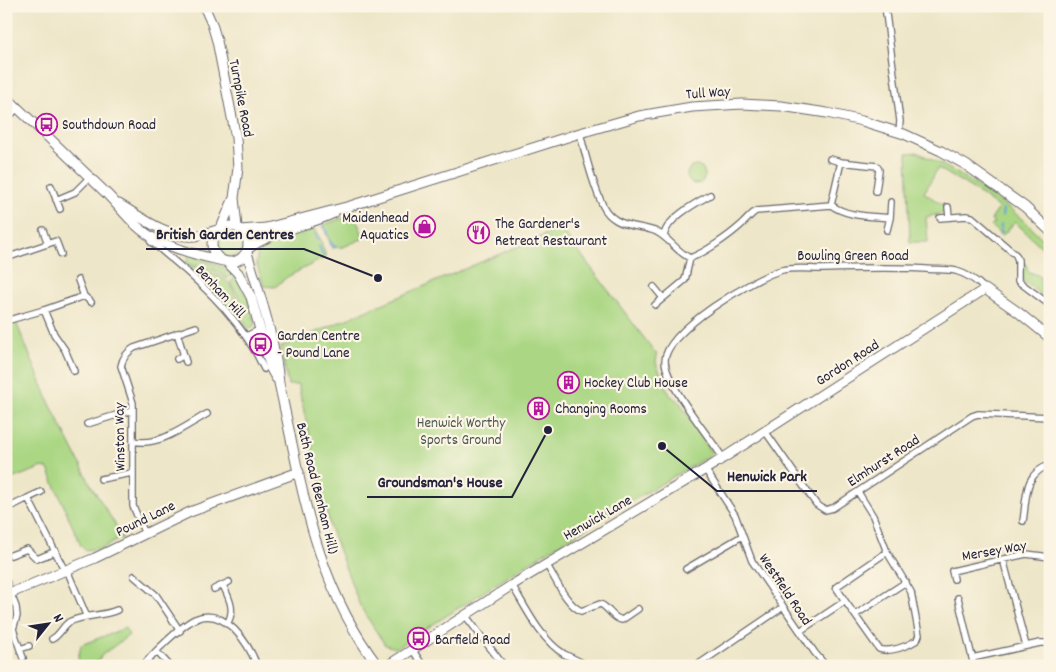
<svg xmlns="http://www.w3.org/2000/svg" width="1056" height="672" viewBox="0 0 1056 672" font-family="Dekko,sans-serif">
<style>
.green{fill:#abd784;stroke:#667c60}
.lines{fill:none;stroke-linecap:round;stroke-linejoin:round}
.stream{stroke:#6ba0d8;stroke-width:2}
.street-casing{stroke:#69676c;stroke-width:8}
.secondary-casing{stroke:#69676c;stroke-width:11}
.primary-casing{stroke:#69676c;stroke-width:11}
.street{stroke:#fff;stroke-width:5.5}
.secondary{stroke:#fff;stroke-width:9}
.primary{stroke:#fff;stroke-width:9}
.labels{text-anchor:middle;stroke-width:4.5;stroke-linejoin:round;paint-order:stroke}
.street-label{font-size:15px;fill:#22223b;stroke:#fcf5e5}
.poi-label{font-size:15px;fill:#22223b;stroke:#fcf5e5;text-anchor:start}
.park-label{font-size:15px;fill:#4b5851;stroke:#fcf5e5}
.leader{fill:none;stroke:#22223b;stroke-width:2}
.callout-dot{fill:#22223b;stroke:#fcf5e5;stroke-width:2}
.callout-label{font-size:16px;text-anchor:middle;font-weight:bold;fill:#22223b;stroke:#fcf5e5;stroke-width:4.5;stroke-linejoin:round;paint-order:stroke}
</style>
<rect width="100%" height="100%" fill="#fcf5e5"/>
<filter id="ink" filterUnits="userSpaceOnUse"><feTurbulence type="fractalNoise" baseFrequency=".02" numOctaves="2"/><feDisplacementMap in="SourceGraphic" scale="10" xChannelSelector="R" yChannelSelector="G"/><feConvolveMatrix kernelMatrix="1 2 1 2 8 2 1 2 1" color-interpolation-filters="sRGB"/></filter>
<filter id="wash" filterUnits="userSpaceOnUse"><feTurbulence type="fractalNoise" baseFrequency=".0096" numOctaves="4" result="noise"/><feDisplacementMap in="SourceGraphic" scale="20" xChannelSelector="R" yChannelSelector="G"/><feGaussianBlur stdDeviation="1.12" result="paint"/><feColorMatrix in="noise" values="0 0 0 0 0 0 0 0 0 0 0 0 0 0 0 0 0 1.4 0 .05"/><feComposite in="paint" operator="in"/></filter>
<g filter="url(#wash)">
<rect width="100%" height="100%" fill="#eee6c8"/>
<path class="green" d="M917,152C966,176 1014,206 1050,247V255L1015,222L1002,236L991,226L994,222L991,220L999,208L973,189L938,168L924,193L943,205L944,213L926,217L928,242H910L907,153Z
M687 175a9 9 0 1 1 18 0a9 9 0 1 1-18 0Z
M354,214L364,238L343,247L332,248L323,225Z
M561,228L657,355L656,363L670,395L679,401L712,454L554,547L396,648L385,645L360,606L330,527L298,385H288L281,347Z
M314,229L320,238L326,257L287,277L275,287L264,286L256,263L258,252L273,242Z
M216 243a14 14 0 1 1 28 0a14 14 0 1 1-28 0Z
M189,254L223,267L233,274L228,279L216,271L186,263Z
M1021,262L1025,263L1029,272L1040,276V284C1049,294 1049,285 1050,302L1022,280Z
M187,265C234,278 233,280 243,328L224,304L186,267Z
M236,277L248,298L255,324L252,328H246L239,297L230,282Z
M16,322L50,404L92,487L123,537L103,548L85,550L81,546L48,469L43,467L6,481V324Z
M125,628L129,635L102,655L97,662V666H81L78,659L81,645Z"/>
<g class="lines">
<path class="stream" d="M1002,216L1003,209
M324,226L328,236
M315,234L317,240
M1000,234L1001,225
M330,241L333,246L336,247
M319,246L323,256"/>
</g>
</g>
<g filter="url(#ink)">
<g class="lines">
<defs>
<path id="street" d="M885,6L900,121L899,133
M6,119L18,108
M580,133C585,154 594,187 603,206C606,212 611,217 616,220C629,228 644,226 657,232C670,239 677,252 690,258C705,253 730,235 741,225C747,220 750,215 756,211L831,205C848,217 869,216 890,218L891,202
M830,159L841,162L831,205
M841,162L877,166L879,170L876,191
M51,186L60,209
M56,200L75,192L90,177
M948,207L949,217
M940,218L966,216L972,217L1016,255L1018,260V281L1050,305
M43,230L48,244
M887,230L890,218
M664,236C666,219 696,203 710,195
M151,242C159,247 165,254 172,259C209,290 244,324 264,369
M6,258L56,241L61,254
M78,280L84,296
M654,287L663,298
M655,305L685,280L690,258
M44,310L54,334L65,350L74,371
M6,321L44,310L84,296L91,302
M177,333L186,362
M246,336L261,329
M177,359L184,355
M87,424L133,410
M765,431L816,504L825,510L833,508L972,416L978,414L1050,417
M133,441C159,447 184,427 207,414
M723,458C709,436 666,385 665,361C665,331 755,277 782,270C794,267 810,269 823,269C857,268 892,267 926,269C936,270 947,269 956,271C967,274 977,281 985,289
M705,469L735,515L752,561L815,653L826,666
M101,479L132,473
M41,492L28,498L65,571
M6,509L28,498
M1023,521C1027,498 1023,473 1050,465
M145,534L133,506V403L121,366C123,357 127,352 134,348L196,327
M11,555L27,549L37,559L56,551
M1003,559L1026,646
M546,564C556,579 565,603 581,611L600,604C609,607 611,618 622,620L638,609
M686,569L742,536
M67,570L86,615
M134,576L156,595L180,631
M954,579L952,571L1026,554L1050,557
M6,581L16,607L17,616L13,629L23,658
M223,585C229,599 236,609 227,624
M512,585C526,608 540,639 564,654C572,658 581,662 589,666
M214,589L229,582
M958,598L974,666
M845,601L879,649C890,653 908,646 917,640L919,635L911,592L887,552
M465,615L504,666
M855,615L906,582
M800,631L845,601L836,587L887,552L873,516L858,492
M52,639C60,635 62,627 69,622C85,614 101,617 117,610
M20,649L29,646
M412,649L423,666
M157,652L170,666
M972,658L1040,643H1050
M143,666C152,654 182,625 195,619C225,606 249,644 257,666
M696,666L783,607"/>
<path id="secondary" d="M204,6L212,24L217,41L236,138L238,168L234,198L237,227
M221,228L233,200
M241,230L266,228L350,206L580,133L639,116L692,107L742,104L781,106L827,113L862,121L904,134L941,151L966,165L1025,207L1050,231
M248,249C273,230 305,227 334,213
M6,595L95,558L190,512L299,472
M387,666L512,585L714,464L985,289L1018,312L1050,338"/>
<path id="primary" d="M6,97C40,129 73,161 106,193C122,209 135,229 157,240C177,250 200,256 223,261
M119,204C141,217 167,238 194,236C202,235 210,232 217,230
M212 244a18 18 0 1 1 36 0a18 18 0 1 1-36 0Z
M247,253C260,295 275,339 279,383C302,485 313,580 378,666
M227,262L238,273L251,297L271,369L276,378"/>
</defs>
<use href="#street" class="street-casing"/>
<use href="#secondary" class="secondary-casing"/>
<use href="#primary" class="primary-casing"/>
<use href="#street" class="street"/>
<use href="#secondary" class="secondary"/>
<use href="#primary" class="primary"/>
</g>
</g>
<defs>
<symbol id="bus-ring" viewBox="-11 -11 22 22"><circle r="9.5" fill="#fcf5e5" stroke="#b5179e" stroke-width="1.5"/><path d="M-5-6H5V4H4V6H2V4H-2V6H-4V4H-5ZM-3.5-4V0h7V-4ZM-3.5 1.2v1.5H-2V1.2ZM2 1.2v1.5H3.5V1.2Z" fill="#b5179e"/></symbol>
<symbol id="shop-ring" viewBox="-11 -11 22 22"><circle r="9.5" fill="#fcf5e5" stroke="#b5179e" stroke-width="1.5"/><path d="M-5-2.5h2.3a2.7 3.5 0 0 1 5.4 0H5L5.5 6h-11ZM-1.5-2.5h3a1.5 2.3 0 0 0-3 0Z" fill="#b5179e"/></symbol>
<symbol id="restaurant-ring" viewBox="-11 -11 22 22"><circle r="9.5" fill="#fcf5e5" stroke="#b5179e" stroke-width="1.5"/><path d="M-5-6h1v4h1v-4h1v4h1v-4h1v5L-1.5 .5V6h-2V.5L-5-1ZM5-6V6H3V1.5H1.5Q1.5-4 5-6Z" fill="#b5179e"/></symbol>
<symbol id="building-ring" viewBox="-11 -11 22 22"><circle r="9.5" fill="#fcf5e5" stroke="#b5179e" stroke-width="1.5"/><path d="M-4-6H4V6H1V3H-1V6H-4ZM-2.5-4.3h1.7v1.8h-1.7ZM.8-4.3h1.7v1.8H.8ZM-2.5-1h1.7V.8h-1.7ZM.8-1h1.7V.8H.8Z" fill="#b5179e"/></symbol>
</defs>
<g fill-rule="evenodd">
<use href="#bus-ring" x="34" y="112" width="25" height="25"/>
<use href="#shop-ring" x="412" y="214" width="25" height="25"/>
<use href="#restaurant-ring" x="466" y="220" width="25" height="25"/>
<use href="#bus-ring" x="248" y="332" width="25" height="25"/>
<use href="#building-ring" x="556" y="370" width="25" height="25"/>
<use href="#building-ring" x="526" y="396" width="25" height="25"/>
<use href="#bus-ring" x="406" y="626" width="25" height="25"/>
</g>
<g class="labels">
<g class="street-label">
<text transform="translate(708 92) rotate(-4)" y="5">Tull Way</text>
<text transform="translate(242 98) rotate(79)" y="5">Turnpike Road</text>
<text x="853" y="260">Bowling Green Road</text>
<text transform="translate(221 291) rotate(47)" y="5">Benham Hill</text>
<text transform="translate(847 362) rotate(-33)" y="5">Gordon Road</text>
<text transform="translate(119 437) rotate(-91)" y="5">Winston Way</text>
<text transform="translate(883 460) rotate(-33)" y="5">Elmhurst Road</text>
<text transform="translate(318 488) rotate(76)" y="5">Bath Road (Benham Hill)</text>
<text transform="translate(597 517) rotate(-30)" y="5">Henwick Lane</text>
<text transform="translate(145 518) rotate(-26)" y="5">Pound Lane</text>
<text transform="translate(994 550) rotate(-10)" y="5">Mersey Way</text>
<text transform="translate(786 589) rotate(56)" y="5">Westfield Road</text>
</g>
<g class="poi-label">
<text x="62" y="129">Southdown Road</text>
<text x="409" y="222" text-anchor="end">Maidenhead<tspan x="409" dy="17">Aquatics</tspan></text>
<text x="495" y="228">The Gardener's<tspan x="495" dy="17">Retreat Restaurant</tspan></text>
<text x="277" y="340">Garden Centre<tspan x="277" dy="17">- Pound Lane</tspan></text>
<text x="584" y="387">Hockey Club House</text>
<text x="555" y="413">Changing Rooms</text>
<text x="435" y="644">Barfield Road</text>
</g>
<g class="park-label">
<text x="461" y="427">Henwick Worthy<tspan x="461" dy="17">Sports Ground</tspan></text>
</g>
</g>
<path class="leader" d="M378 278L304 249H146M662 446L717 491H817M548 430L512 497H367"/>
<g class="callout-dot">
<circle cx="378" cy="278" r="5"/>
<circle cx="662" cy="446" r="5"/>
<circle cx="548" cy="430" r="5"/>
</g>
<g class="callout-label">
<text x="225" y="239">British Garden Centres</text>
<text x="767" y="481">Henwick Park</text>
<text x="440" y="487">Groundsman's House</text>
</g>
<rect width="1056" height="672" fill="none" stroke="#fcf5e5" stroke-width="25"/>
<g transform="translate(48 624) rotate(60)" stroke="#fcf5e5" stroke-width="4" paint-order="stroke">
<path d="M0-4L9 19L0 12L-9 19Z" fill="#22223b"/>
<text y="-8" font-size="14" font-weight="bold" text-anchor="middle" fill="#22223b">N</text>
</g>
</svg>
